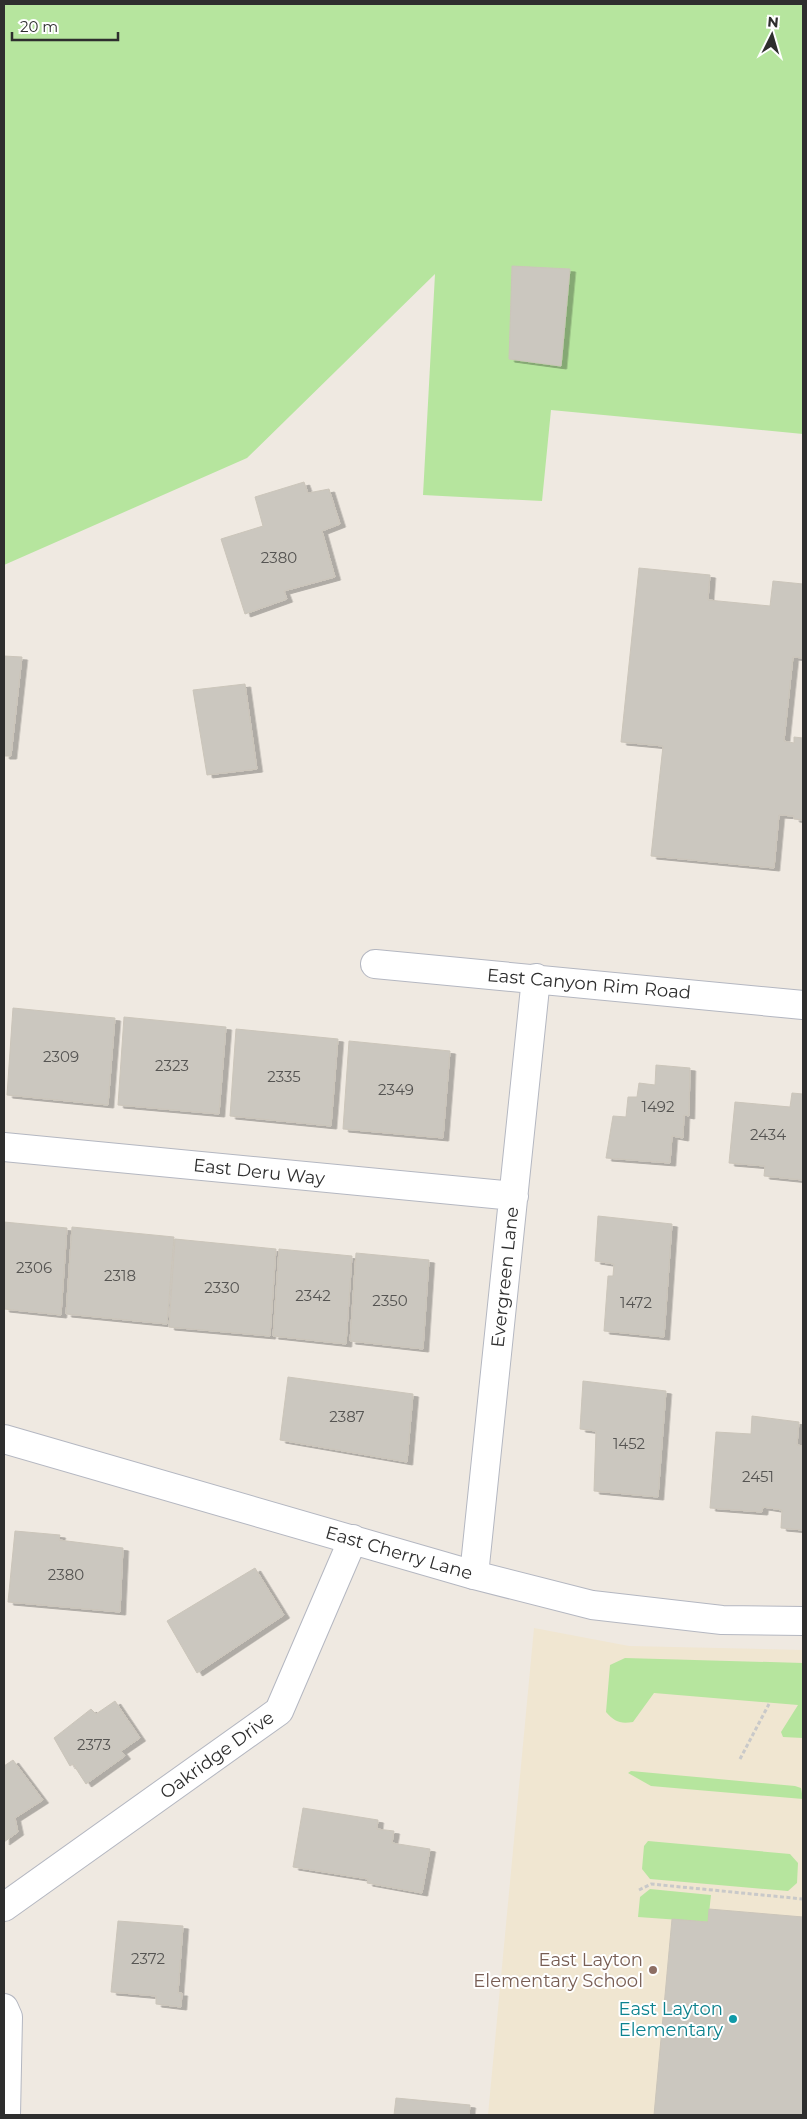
<svg xmlns="http://www.w3.org/2000/svg" width="807" height="2119" viewBox="0 0 807 2119" font-family="Montserrat,sans-serif">
<style>
.education{fill:#f0e6d1}
.green{fill:#b6e59e}
.building{fill:#cbc7bf;stroke:#cbc5ba;filter:url(#shadow)}
.lines{fill:none;stroke-linecap:round;stroke-linejoin:round}
.minor-casing{stroke:#b4b7c1;stroke-width:30}
.tertiary-casing{stroke:#b4b7c1;stroke-width:30}
.path{stroke:#c9c9c9;stroke-width:3;stroke-dasharray:4 2.5;stroke-linecap:butt}
.minor{stroke:#fff;stroke-width:28}
.tertiary{stroke:#fff;stroke-width:28}
.education-dot{fill:#8d6e63;stroke:#fff;stroke-width:2}
.culture-dot{fill:#0f9aa8;stroke:#fff;stroke-width:2}
.labels{text-anchor:middle;stroke-width:4;stroke-linejoin:round;paint-order:stroke}
.number-label{font-size:15px;fill:#555452}
.street-label{font-size:18px;fill:#2e2e2e;stroke:#fff}
.education-label{font-size:18px;fill:#785e54;stroke:#fff;text-anchor:end}
.culture-label{font-size:18px;fill:#0d838f;stroke:#fff;text-anchor:end}
</style>
<defs>
<filter id="shadow"><feDropShadow dx="5.5" dy="3" stdDeviation="0" flood-color="#0004"/></filter>
</defs>
<rect width="100%" height="100%" fill="#efe9e1"/>
<path class="education" d="M534,1628L629,1646L803,1650V2115H488Z"/>
<path class="green" d="M4,4H803V434L551,410L542,501L423,495L435,274L247,458L4,565Z
M625,1658L803,1663V1738L783,1737L781,1732L798,1705L654,1693L633,1722C620,1724 615,1722 606,1712L610,1665Z
M631,1771L795,1786L801,1788L803,1799L651,1786L628,1773Z
M648,1841L790,1854L798,1863L797,1883L788,1891L650,1879L642,1869L644,1846Z
M650,1889L711,1895L708,1922L638,1917L640,1897Z"/>
<path class="building" d="M512,266L570,269L561,366L509,359Z
M304,482L308,493L329,489L340,524L322,531L335,577L284,591L287,599L245,614L221,539L263,526L255,497Z
M639,568L710,575L708,600L770,606L773,581L803,584V658L793,657L784,741L794,743V737L803,738V820L794,819V816L779,815L774,868L651,856L663,746L621,742Z
M4,656L22,657L11,756H4Z
M245,684L257,769L207,775L193,690Z
M13,1008L115,1018L108,1105L7,1095Z
M124,1017L226,1027L219,1114L118,1105Z
M236,1029L338,1039L331,1126L230,1116Z
M349,1041L450,1051L443,1138L343,1129Z
M656,1065L690,1068L689,1116L684,1115L683,1138L672,1136L670,1163L606,1158L613,1116L626,1117L628,1097H637L639,1083L655,1085Z
M792,1093L803,1094V1180L764,1176L765,1166L729,1163L735,1102L790,1107Z
M598,1216L672,1224L664,1337L604,1331L608,1276H613L614,1264L595,1261Z
M4,1222L67,1228L61,1315L4,1309Z
M72,1227L174,1237L167,1324L66,1314Z
M175,1239L276,1249L270,1336L169,1327Z
M279,1249L352,1256L346,1344L273,1336Z
M356,1253L429,1260L423,1349L350,1341Z
M288,1377L413,1394L407,1462L280,1440Z
M583,1381L666,1391L658,1497L594,1491L596,1431L580,1429Z
M752,1416L799,1422L797,1445L803,1446V1530L781,1528L782,1510L763,1507L762,1512L710,1508L716,1432L751,1434Z
M15,1531L60,1535L59,1540L123,1548L120,1612L8,1602Z
M255,1568L284,1615L197,1673L167,1621Z
M115,1701L140,1738L121,1751L125,1756L86,1784L73,1764L70,1766L54,1738L91,1709L96,1714Z
M13,1760L43,1800L15,1818L18,1832L4,1842V1766Z
M303,1808L378,1820L377,1829L394,1831L392,1843L430,1849L422,1893L367,1883L368,1879L293,1867Z
M709,1909L803,1917V2115H654L672,1919L708,1922Z
M118,1921L183,1926L178,1993H182L181,2007L156,2004V1996L111,1992Z
M396,2098L470,2105L469,2115H394Z"/>
<g class="lines">
<defs>
<path id="minor" d="M375,964L803,1005
M4,1147L514,1196
M474,1575L536,978
M4,2008L8,2017L6,2115"/>
<path id="tertiary" d="M4,1439L474,1575L592,1605L722,1620L803,1621
M4,1907L279,1711L353,1539"/>
</defs>
<use href="#minor" class="minor-casing"/>
<use href="#tertiary" class="tertiary-casing"/>
<path class="path" d="M740,1759L769,1704
M639,1890L651,1884L803,1899"/>
<use href="#minor" class="minor"/>
<use href="#tertiary" class="tertiary"/>
</g>
<circle class="education-dot" cx="653" cy="1970" r="5"/>
<circle class="culture-dot" cx="733" cy="2019" r="5"/>
<g class="labels">
<g class="number-label">
<text x="279" y="563">2380</text>
<text x="61" y="1062">2309</text>
<text x="172" y="1071">2323</text>
<text x="284" y="1082">2335</text>
<text x="396" y="1095">2349</text>
<text x="658" y="1112">1492</text>
<text x="768" y="1140">2434</text>
<text x="34" y="1273">2306</text>
<text x="120" y="1281">2318</text>
<text x="222" y="1293">2330</text>
<text x="313" y="1301">2342</text>
<text x="390" y="1306">2350</text>
<text x="636" y="1308">1472</text>
<text x="347" y="1422">2387</text>
<text x="629" y="1449">1452</text>
<text x="758" y="1482">2451</text>
<text x="66" y="1580">2380</text>
<text x="94" y="1750">2373</text>
<text x="148" y="1964">2372</text>
</g>
<g class="street-label">
<text transform="translate(589 984) rotate(5)" y="6">East Canyon Rim Road</text>
<text transform="translate(259 1172) rotate(6)" y="6">East Deru Way</text>
<text transform="translate(505 1277) rotate(-84)" y="6">Evergreen Lane</text>
<text transform="translate(399 1553) rotate(16)" y="6">East Cherry Lane</text>
<text transform="translate(217 1755) rotate(-36)" y="6">Oakridge Drive</text>
</g>
<g class="education-label">
<text x="643" y="1966">East Layton<tspan x="643" dy="21">Elementary School</tspan></text>
</g>
<g class="culture-label">
<text x="723" y="2015">East Layton<tspan x="723" dy="21">Elementary</tspan></text>
</g>
</g>
<rect width="807" height="2119" fill="none" stroke="#2e2e2e" stroke-width="10"/>
<g transform="translate(772 35) rotate(5)" stroke="#ffffff" stroke-width="4" paint-order="stroke">
<path d="M0-4L9 19L0 12L-9 19Z" fill="#2e2e2e"/>
<text y="-8" font-size="14" font-weight="bold" text-anchor="middle" fill="#2e2e2e">N</text>
</g>
<path d="M12 32v8h106v-8" fill="none" stroke="#2e2e2e" stroke-width="2.5"/>
<text x="20" y="32" font-size="15" fill="#2e2e2e" stroke="#ffffff" stroke-width="4" paint-order="stroke">20 m</text>
</svg>
